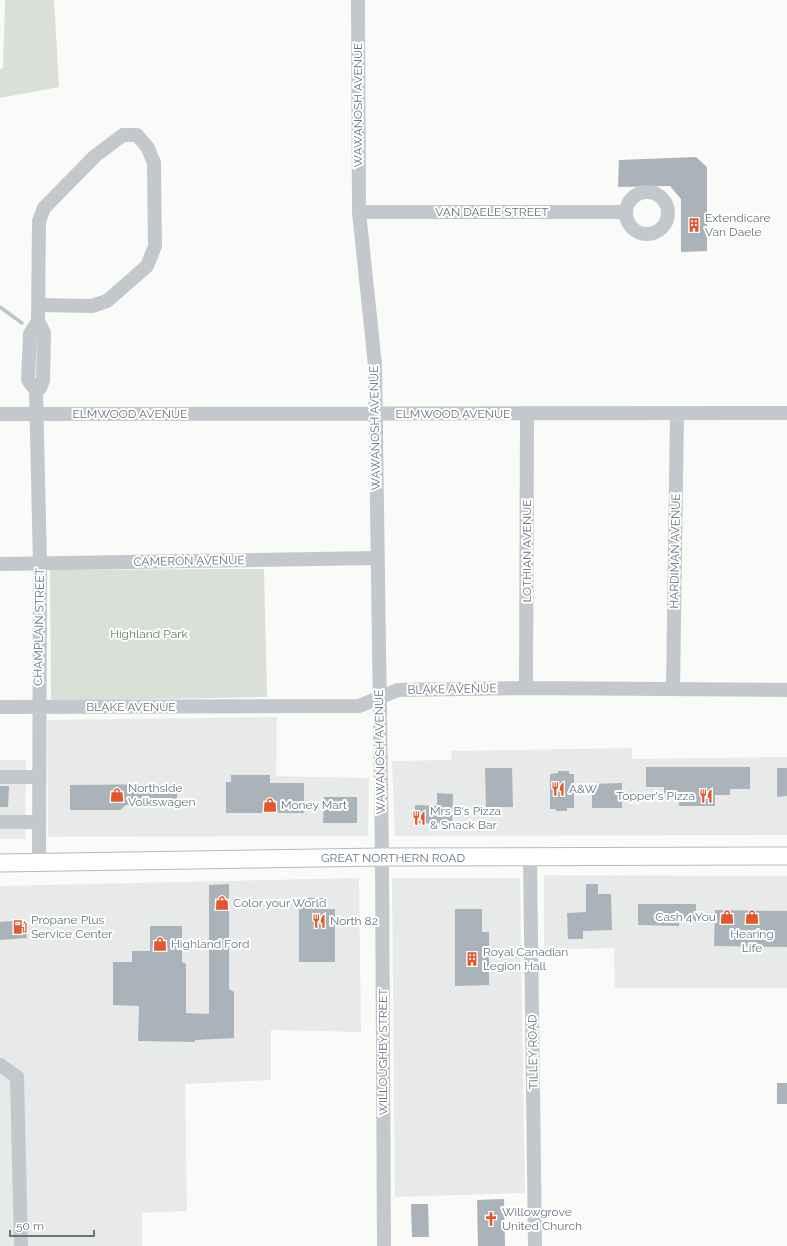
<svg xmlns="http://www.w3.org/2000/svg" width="787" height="1246" viewBox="0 0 787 1246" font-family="Raleway,sans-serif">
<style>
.built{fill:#e8e9e9}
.green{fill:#dadfd7}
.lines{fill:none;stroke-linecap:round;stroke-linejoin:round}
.stream{stroke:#bbc7cb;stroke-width:3.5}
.building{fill:#aab3b9}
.major-casing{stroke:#b5babe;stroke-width:19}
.minor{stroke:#c3c8cc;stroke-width:14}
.major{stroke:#fff;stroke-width:17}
.labels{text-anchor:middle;stroke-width:4;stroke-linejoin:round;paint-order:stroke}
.street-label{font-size:12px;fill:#657683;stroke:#fff}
.poi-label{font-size:12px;fill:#657683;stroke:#fff;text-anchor:start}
.park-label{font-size:12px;fill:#687a64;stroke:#fff}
</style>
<rect width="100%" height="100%" fill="#fafaf8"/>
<path class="built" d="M277,717L276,776L369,778L368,836L48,837L47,720Z
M632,748V759L787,757V835L395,836L392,761L451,760L452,751Z
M0,760H26L25,839H0Z
M544,875L787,876V988H615L614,948L544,950Z
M359,878L361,1032L271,1030V1080L185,1084L187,1211L142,1213V1246H0V886Z
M392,878H520L525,1193L395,1197Z"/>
<path class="green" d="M5,0H54L59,87L0,98V69L3,68Z
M264,569L267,697L51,701L50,570Z"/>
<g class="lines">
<path class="stream" d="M0,307L22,323"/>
</g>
<path class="building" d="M696,157L707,167V251L681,252V199L670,186L618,187L619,160Z
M646,767H750V789H730V795H715V806H679V798H664V787H646Z
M485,768H512L513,807H486Z
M777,768H787V796L777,797Z
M558,771H569V774H574V808H567V811H556V809H550V774L558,773Z
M231,775H270V783H304V813H226V782H231Z
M622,783V808H592V784Z
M177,784V805H126L120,810H70V785Z
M0,786H9L8,807H0Z
M437,793L453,794L452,824L415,823V805L437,806Z
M324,797H357V823H323Z
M229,884V989L234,992V1038L195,1040V1042L138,1041L139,1006L113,1005V962H132V951H150V926H182V962L186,964V1013L209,1014V885Z
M586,884H598V894H611L612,930L583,931V939H568L567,913L586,912Z
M299,898H324V909H335V962H299Z
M638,904H696V921H679V926L638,925Z
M455,909H482V932H489V985L455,986Z
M715,910L787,911V947L714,946Z
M24,920L27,938L0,940V922Z
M777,1083H787V1104H777Z
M504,1199L505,1246H478L477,1200Z
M411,1204H428L429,1237H412Z"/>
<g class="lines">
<defs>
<path id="major" d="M0,863L382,857L787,856"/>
</defs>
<use href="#major" class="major-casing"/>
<path class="minor" d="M358,0L359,212L375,365L382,857L384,1246
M626 213a21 21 0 1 1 42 0a21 21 0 1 1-42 0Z
M359,212H626
M38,321L39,221L44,208L95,156L123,135H137L148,148L154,163L155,246L147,266L107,301L92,306L39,305
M36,391L28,380L30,334L38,321L44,333L43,380L40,388L36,391L40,564L39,863
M0,414L787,413
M0,564L377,558
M526,688L527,413
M673,689L677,413
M0,707L359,706L398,690L526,688L787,690
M0,777H39
M0,822H39
M530,857L535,1246
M0,1065L17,1077L21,1246"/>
<use href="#major" class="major"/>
</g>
<defs>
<symbol id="building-bare" viewBox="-9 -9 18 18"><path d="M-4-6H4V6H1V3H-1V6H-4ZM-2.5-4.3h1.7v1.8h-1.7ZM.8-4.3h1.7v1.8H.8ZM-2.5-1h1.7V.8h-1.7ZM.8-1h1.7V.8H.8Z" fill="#e4572e" stroke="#fff" stroke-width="2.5" paint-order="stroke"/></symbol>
<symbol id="restaurant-bare" viewBox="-9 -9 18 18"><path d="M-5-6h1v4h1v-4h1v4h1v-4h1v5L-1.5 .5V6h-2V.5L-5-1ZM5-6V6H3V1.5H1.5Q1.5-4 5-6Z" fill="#e4572e" stroke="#fff" stroke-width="2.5" paint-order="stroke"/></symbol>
<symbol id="shop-bare" viewBox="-9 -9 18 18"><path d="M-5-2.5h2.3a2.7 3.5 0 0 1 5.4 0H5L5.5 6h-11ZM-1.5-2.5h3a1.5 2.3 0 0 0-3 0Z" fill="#e4572e" stroke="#fff" stroke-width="2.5" paint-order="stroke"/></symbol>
<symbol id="fuel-bare" viewBox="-9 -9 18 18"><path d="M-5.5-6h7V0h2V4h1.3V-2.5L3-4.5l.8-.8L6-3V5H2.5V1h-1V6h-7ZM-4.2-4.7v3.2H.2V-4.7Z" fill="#e4572e" stroke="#fff" stroke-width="2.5" paint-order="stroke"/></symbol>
<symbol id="church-bare" viewBox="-9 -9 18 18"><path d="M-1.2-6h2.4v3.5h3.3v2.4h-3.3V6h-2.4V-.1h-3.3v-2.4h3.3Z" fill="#e4572e" stroke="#fff" stroke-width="2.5" paint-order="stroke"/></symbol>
</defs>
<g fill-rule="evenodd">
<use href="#building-bare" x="684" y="215" width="20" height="20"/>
<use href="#restaurant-bare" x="548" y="779" width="20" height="20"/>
<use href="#shop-bare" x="107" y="785" width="20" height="20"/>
<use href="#restaurant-bare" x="696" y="786" width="20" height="20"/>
<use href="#shop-bare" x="260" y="795" width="20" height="20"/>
<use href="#restaurant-bare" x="409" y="808" width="20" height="20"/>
<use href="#shop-bare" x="212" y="893" width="20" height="20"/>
<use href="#shop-bare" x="717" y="907" width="20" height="20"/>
<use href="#shop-bare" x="742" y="907" width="20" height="20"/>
<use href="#restaurant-bare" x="309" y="911" width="20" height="20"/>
<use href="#fuel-bare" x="10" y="917" width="20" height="20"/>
<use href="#shop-bare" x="150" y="934" width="20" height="20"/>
<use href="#building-bare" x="462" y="949" width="20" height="20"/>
<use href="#church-bare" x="481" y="1209" width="20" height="20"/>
</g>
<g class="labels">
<g class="street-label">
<text transform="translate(358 105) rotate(-90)" y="4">WAWANOSH AVENUE</text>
<text x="492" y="216">VAN DAELE STREET</text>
<text x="130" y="418">ELMWOOD AVENUE</text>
<text x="453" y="418">ELMWOOD AVENUE</text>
<text transform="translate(375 428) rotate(-91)" y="4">WAWANOSH AVENUE</text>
<text transform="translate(527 551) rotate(-90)" y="4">LOTHIAN AVENUE</text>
<text transform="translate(675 551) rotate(-89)" y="4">HARDIMAN AVENUE</text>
<text transform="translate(189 561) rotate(-1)" y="4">CAMERON AVENUE</text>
<text transform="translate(39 627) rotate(-89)" y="4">CHAMPLAIN STREET</text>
<text transform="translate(452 689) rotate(-1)" y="4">BLAKE AVENUE</text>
<text x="131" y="711">BLAKE AVENUE</text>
<text transform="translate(380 752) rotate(-91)" y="4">WAWANOSH AVENUE</text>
<text x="393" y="862">GREAT NORTHERN ROAD</text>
<text transform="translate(383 1052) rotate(-90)" y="4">WILLOUGHBY STREET</text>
<text transform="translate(533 1052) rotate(-91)" y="4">TILLEY ROAD</text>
</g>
<g class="poi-label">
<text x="705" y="222">Extendicare<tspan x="705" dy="14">Van Daele</tspan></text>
<text x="128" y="792">Northside<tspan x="128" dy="14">Volkswagen</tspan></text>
<text x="569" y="793">A&amp;W</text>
<text x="695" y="800" text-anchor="end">Topper's Pizza</text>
<text x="281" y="809">Money Mart</text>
<text x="430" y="815">Mrs B's Pizza<tspan x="430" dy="14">&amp; Snack Bar</tspan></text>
<text x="233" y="907">Color your World</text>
<text x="716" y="921" text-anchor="end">Cash 4 You</text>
<text x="31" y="924">Propane Plus<tspan x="31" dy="14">Service Center</tspan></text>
<text x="330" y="925">North 82</text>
<text x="752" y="938" text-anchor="middle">Hearing<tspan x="752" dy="14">Life</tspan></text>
<text x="171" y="948">Highland Ford</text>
<text x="483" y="956">Royal Canadian<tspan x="483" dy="14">Legion Hall</tspan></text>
<text x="502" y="1216">Willowgrove<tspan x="502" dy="14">United Church</tspan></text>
</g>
<g class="park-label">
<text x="149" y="638">Highland Park</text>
</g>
</g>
<path d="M10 1230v6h84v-6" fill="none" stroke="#657683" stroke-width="2"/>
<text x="16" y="1230" font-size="12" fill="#657683" stroke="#ffffff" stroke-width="3" paint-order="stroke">50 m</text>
</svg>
